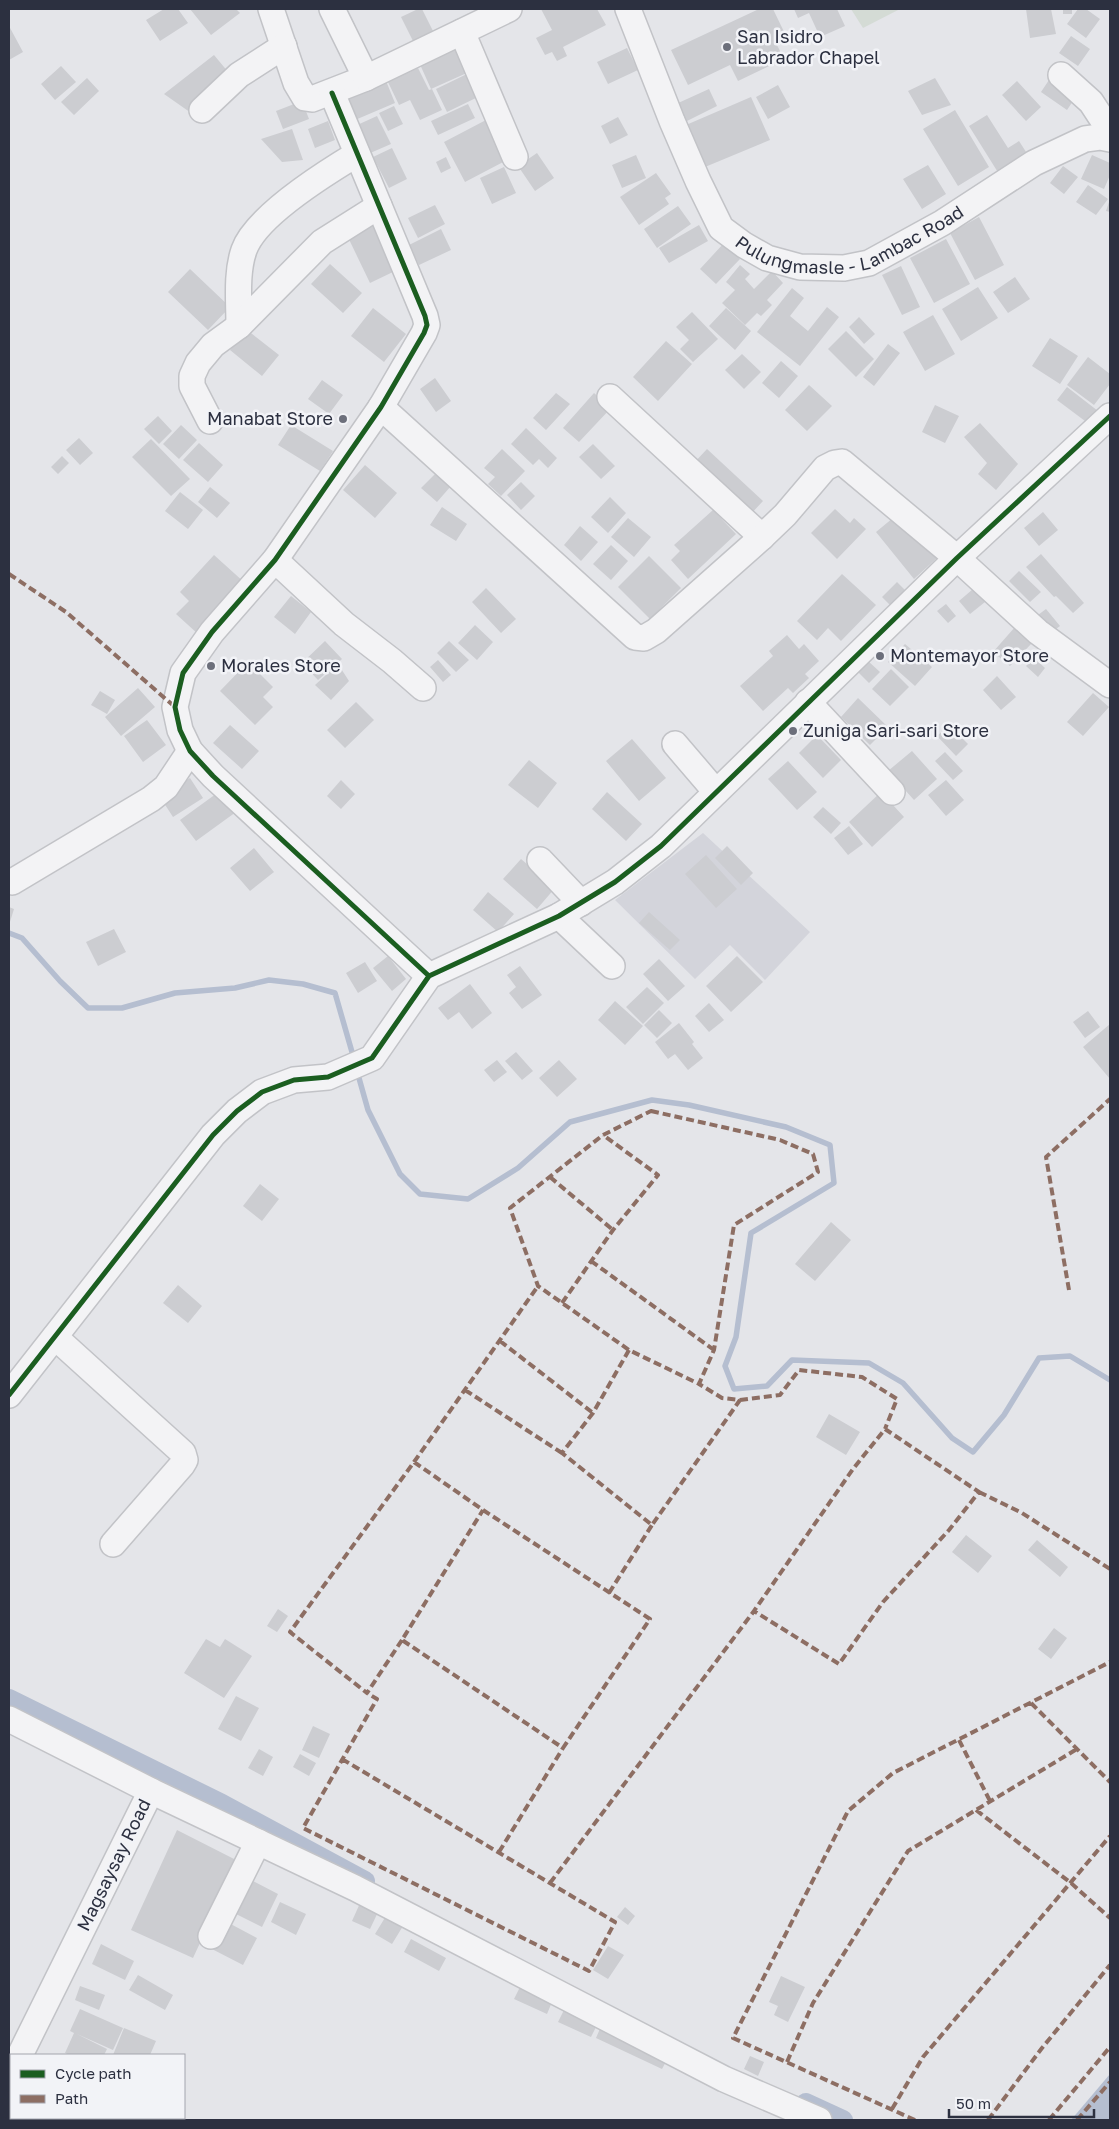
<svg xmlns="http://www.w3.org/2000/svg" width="1119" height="2129" viewBox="0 0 1119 2129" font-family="'Golos Text',sans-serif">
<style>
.built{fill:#d3d4db}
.green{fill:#d4dbd5}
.water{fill:#b5bed0}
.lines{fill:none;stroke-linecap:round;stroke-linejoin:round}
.stream{stroke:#b5bed0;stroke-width:5.5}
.canal{stroke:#b5bed0;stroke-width:20}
.building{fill:#cccdd1}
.minor-casing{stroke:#c2c3c7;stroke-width:28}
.minor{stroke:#f3f3f5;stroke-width:25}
.quiet{stroke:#8d6e63;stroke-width:4;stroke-dasharray:8 4;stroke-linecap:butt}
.cycleway-casing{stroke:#f2f3f7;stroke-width:8}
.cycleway{stroke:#1b5e20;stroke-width:5}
.poi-dot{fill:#6c6f7b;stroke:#f2f3f7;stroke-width:2}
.labels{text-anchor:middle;stroke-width:5;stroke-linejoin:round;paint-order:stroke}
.poi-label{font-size:18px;fill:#2c3040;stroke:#f2f3f7;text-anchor:start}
.street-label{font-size:18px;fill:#2c3040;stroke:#f2f3f7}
</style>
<rect width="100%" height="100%" fill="#e4e5e9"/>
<path class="built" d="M703,833L810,932L765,980L730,945L695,979L615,900Z"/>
<path class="green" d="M851,9H900L863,28Z"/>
<path class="water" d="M1110,2074V2120H1071Z"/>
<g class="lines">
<path class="stream" d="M9,933L22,938L60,981L88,1008H122L175,993L235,988L269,980L303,984L335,993L354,1059
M357,1071L368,1110L400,1174L420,1194L468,1199L518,1168L570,1122L652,1100L689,1105L786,1127L830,1145L834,1183L751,1233L736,1337L725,1366L734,1389L767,1386L792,1360L869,1363L903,1383L952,1438L973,1452L1004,1415L1039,1358L1070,1356L1110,1380"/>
<path class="canal" d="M9,1699L222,1804L365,1881
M806,2103L843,2120"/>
</g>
<path class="building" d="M164,9H178L188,23L160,41L146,20Z
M190,9H236L240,13L211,35Z
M418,9H422L434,33L414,43L401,17Z
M541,9H597L606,25L563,47L567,56L557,61L552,52L545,55L536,38L552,30Z
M759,9H773L788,40L777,45L784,59L738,81L730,65L688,85L671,50Z
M794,9H837L845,26L820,37L809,13L798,18Z
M1026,9H1051L1056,34L1030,38Z
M1063,9H1072V14H1063Z
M1078,9H1086L1100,19L1086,38L1067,24Z
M9,26L23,52L9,60Z
M1071,36L1090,49L1078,66L1059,53Z
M456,43L469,72L431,89L418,60Z
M627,48L638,70L608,84L597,62Z
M214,55L234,79L194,115L164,94Z
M61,66L76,82L55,100L41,84Z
M418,68L429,90L426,91L432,89L442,110L420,120L410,100L399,105L388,82Z
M469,73L480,96L447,112L436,89Z
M384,76L395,103L355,120L344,92Z
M1051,77L1077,95L1067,110L1041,92Z
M87,78L99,91L74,115L61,102Z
M935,78L951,105L922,115L908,91Z
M1017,81L1041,107L1026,121L1002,95Z
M778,85L790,107L768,119L756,97Z
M709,89L717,106L685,122L676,104Z
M751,97L770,140L705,167L686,125Z
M302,101L309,119L283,129L276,111Z
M468,104L475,118L438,135L431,121Z
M394,106L403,124L388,131L379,113Z
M955,110L989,167L958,186L923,129Z
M987,115L1008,148L1019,141L1028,155L999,174L969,126Z
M377,116L391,144L368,154L355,126Z
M618,117L628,135L610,144L601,126Z
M486,120L507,160L465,182L444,142Z
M328,121L335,140L315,148L308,129Z
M292,129L303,160L282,162L261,139Z
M392,148L407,179L389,188L373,157Z
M537,153L554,178L535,191L518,166Z
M636,155L646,178L622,188L612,165Z
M1092,155L1110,163V175L1104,189L1081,179Z
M446,157L451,168L441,173L436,162Z
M928,165L946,194L922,209L903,179Z
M1063,166L1078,177L1064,194L1050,183Z
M504,167L516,193L492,204L480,178Z
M656,173L671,194L665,198L669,204L639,225L620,197Z
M1088,185L1108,199L1096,215L1076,202Z
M1110,199V212L1106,211Z
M435,205L445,224L418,238L408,218Z
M678,206L691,224L657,248L644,229Z
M369,217L395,271L370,283L344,229Z
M979,217L1004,265L975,280L950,233Z
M699,225L708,241L669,263L659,248Z
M441,229L451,250L419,265L409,245Z
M946,239L970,284L934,303L910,258Z
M724,243L740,259L716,284L700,269Z
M330,264L362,293L343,313L311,284Z
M740,265L750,274L745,279L754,289L772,271L783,283L767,300L772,305L761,316L757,313L745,325L722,303L735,290L726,282Z
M901,266L920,307L902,315L882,275Z
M190,269L230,307L208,330L168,292Z
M1015,277L1030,299L1008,313L993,292Z
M978,287L998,318L961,341L942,309Z
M792,288L804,298L790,316L808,331L827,307L839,317L800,366L757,332Z
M373,308L406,334L384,362L351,336Z
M726,308L751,331L735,350L709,326Z
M692,312L718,339L693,362L680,349L689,340L676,327Z
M933,315L955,354L925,371L903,332Z
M859,317L875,334L864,344L849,327Z
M247,330L279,355L262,376L230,350Z
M846,331L874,359L856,377L828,349Z
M1050,338L1078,356L1060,384L1032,366Z
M666,341L692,364L658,401L633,377Z
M888,344L900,353L874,386L863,377Z
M742,354L761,372L744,389L725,370Z
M1088,357L1110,374V384L1094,405L1067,385Z
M781,361L798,376L779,398L762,383Z
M435,378L451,401L436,412L420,389Z
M322,380L343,395L329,414L308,399Z
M809,385L832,406L807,431L785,410Z
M1067,387L1098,411L1089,424L1057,400Z
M556,393L570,404L546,430L533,418Z
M594,393L611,408L579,442L563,428Z
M935,405L959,416L945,443L922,432Z
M158,416L172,431L159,444L144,429Z
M980,423L1018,464L996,490L978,474L987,463L964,437Z
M181,425L197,440L179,459L163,444Z
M291,425L333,451L320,471L278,445Z
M526,428L557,458L548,468L539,459L533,465L511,444Z
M79,438L93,453L80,465L66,450Z
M151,439L190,479L171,496L132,457Z
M199,443L223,465L208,482L183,460Z
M593,444L615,466L601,479L579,457Z
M502,449L525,471L501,496L488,484L495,477L484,468Z
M707,449L763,501L749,516L693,464Z
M62,456L69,463L58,474L51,467Z
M365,465L397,493L375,518L343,490Z
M436,473L451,486L437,502L421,488Z
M521,482L535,496L521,510L507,495Z
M210,487L230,503L217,518L198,502Z
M180,492L203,510L188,529L165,511Z
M610,497L626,513L608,533L591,517Z
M442,507L467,524L456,541L430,525Z
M835,509L850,523L854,518L866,529L837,559L811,533Z
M713,510L736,534L688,579L671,560L680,551L674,545Z
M1043,512L1058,530L1039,546L1024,528Z
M899,513L938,557L914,579L876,532Z
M628,518L651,537L634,557L611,537Z
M580,526L598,542L581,561L564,545Z
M611,545L628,561L611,580L593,564Z
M1041,554L1084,603L1073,613L1056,596L1054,597L1026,567Z
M214,555L245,583L198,634L176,614L189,601L180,592Z
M649,556L681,588L650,619L618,587Z
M1019,571L1041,592L1030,602L1009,581Z
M842,574L876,605L841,641L828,628L817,640L797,621Z
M897,582L906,591L891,606L882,597Z
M486,588L516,619L501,633L472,602Z
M973,589L985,602L970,614L959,601Z
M291,596L311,612L295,634L274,617Z
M946,604L956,616L948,623L937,611Z
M1046,609L1060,626L1052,632L1038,615Z
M475,625L493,642L477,660L458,643Z
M1015,627L1032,643L1010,666L993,652Z
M787,635L799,649L804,644L819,661L805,674L809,678L793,693L788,688L763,711L740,686L773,656L769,651Z
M325,641L342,659L318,680L302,663Z
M449,641L469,660L456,672L437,653Z
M905,644L932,667L915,686L888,662Z
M1034,658L1045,668L1038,677L1026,666Z
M438,660L451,675L443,682L430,667Z
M868,661L880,672L869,683L858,672Z
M248,662L273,687L263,697L273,707L255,725L220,691Z
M338,664L349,681L331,700L315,685Z
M891,669L909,687L890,706L872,689Z
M997,676L1016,697L1001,710L983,690Z
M138,688L155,707L121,736L105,717Z
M100,691L115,700L107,714L91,705Z
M1093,693L1109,707L1083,736L1067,722Z
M858,698L888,727L870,745L841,717Z
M356,702L374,720L345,748L327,730Z
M147,720L166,745L143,762L124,736Z
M230,725L259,751L242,769L213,743Z
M949,725L968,744L956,756L937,736Z
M817,735L841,760L823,778L799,753Z
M632,739L666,778L639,801L606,761Z
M912,751L937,779L914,800L888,771Z
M945,752L963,771L953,780L935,761Z
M529,760L557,783L538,808L508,785Z
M788,761L817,792L797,810L768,779Z
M190,778L203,798L173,817L160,797Z
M341,780L355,794L341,809L327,796Z
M946,780L964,800L946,816L928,795Z
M220,791L236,812L196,841L180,820Z
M607,792L642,824L626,841L592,809Z
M881,792L904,817L872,847L849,822Z
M823,807L841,823L831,834L813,817Z
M849,826L863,844L848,855L834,838Z
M727,846L753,873L741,885L715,858Z
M254,848L274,872L250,891L230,868Z
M706,855L737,889L716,908L685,874Z
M521,859L555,888L537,909L503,879Z
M488,892L514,914L498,932L473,910Z
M9,907L14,909L9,925Z
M649,912L680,940L670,950L639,923Z
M114,929L126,952L98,966L86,942Z
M388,956L406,979L392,991L373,968Z
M737,956L763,982L731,1012L706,986Z
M659,959L685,986L668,1001L643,974Z
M365,962L377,981L358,993L346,973Z
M520,966L542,995L522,1009L509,993L516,987L507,975Z
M470,984L492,1013L472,1029L459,1012L448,1020L438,1008Z
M647,987L664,1003L643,1024L626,1007Z
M615,1001L643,1026L625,1045L598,1020Z
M709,1003L724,1020L709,1032L695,1016Z
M659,1010L672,1023L657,1038L644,1025Z
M1088,1011L1100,1027L1085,1038L1073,1022Z
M679,1023L694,1042L692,1044L703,1058L688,1070L675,1054L668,1059L655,1042Z
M1110,1024V1079L1083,1047Z
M516,1052L533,1071L522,1080L505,1061Z
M497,1060L507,1072L494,1082L484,1070Z
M559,1060L577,1079L557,1097L539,1078Z
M260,1184L279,1199L262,1221L243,1206Z
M831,1222L851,1240L815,1281L795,1264Z
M178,1285L202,1306L188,1323L163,1303Z
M829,1414L860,1432L846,1455L816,1437Z
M966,1535L992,1556L978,1573L952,1552Z
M1037,1540L1068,1567L1060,1577L1028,1550Z
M278,1609L288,1616L277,1632L267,1626Z
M1054,1628L1067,1638L1051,1659L1038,1649Z
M206,1639L220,1647L225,1639L252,1656L224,1698L184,1673Z
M236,1696L259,1708L241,1741L218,1729Z
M313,1726L330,1734L319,1758L302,1750Z
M259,1749L273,1757L263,1776L248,1768Z
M300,1754L316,1763L309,1776L293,1767Z
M177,1830L238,1861L193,1958L131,1930Z
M253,1881L278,1894L262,1927L236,1914Z
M361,1901L379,1910L370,1929L352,1921Z
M280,1902L306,1914L296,1935L271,1922Z
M625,1907L635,1916L628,1925L617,1917Z
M386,1916L403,1926L392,1944L375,1934Z
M225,1921L257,1938L243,1965L210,1948Z
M411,1939L446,1958L439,1971L404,1952Z
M101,1944L134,1961L125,1980L92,1964Z
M608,1946L624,1955L608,1979L593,1970Z
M138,1975L173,1995L165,2010L129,1990Z
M781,1976L805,1987L788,2022L774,2015L778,2006L769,2002Z
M80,1986L105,1995L99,2010L75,2000Z
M520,1987L552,2002L547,2014L514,1999Z
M80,2009L123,2028L113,2050L77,2034L107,2049L104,2055H70L65,2053L74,2033L70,2031Z
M564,2010L597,2025L591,2037L558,2022Z
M602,2024L669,2056L662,2069L596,2038Z
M124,2028L156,2041L150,2055H113Z
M750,2056L764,2062L758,2076L744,2069Z"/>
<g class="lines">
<defs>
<g id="minor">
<path d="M271,9L296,83L305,98L312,99L366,78L509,9"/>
<path d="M332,9L366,78"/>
<path id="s1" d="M628,9L672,121L698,181L721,228L744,245L767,258L800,267L844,268L869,263L942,223L1034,163L1085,139L1100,137L1110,139"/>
<path d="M462,32L515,157"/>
<path d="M1061,75L1091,102L1110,131"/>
<path d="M332,93L425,316L427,325L424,333L381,407L275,560L212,632L183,673L175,707L180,730L190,751L213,776L429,976"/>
<path d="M202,110L239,75L284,46"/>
<path d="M239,326C239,301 236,273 244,250C256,216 327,172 357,154"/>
<path d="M610,397L762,537"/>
<path d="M381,407L635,637L644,638L656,631L762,537L785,515L825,468L835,463L842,462L957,558L1038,632L1110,685"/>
<path d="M210,421L192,386V376L198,363L213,345L239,326L322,242L379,206"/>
<path d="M275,560L344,624L392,661L423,688"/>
<path d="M808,702L892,792"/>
<path d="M675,744L716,792"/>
<path d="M540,860L581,903"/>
<path d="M12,882L151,799L166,787L190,751"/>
<path d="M559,916L612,966"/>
<path d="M55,1337L183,1453L185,1460L182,1465L113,1544"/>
<path d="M9,1395L213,1135L237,1111L262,1092L294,1080L328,1077L372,1058L429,976L559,916L615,882L661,846L957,558L1110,416"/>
<path d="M9,1719L151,1791L20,2055"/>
<path d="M151,1791L355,1888L724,2079L819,2120"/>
<path d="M211,1936L258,1842"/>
<path d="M9,2078L11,2073"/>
</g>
</defs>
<use href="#minor" class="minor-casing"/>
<use href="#minor" class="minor"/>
<path class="quiet" d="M9,574L66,612L175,707
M651,1111L780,1140L813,1154L818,1172L734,1225L714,1350L699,1384L629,1350L538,1286L510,1208L603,1135Z
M550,1177L613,1230
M591,1261L714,1350
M1069,1290L1046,1157L1110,1099
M562,1303L613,1230L658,1175L603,1135
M500,1341L593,1413
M629,1350L593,1413L562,1453L652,1525L740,1400L722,1398L699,1384
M465,1390L562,1453
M740,1400L780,1395L799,1370L862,1377L897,1399L885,1429
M414,1462L483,1510L650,1619L563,1748L402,1640L483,1510
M979,1492L1022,1513L1110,1569
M609,1593L652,1525
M402,1640L367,1693L290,1632L414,1462L538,1286
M1031,1703L1110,1782
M959,1740L990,1801
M342,1759L615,1922L589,1971L303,1828L377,1699L367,1693
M976,1810L1071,1883L1110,1918
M499,1852L563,1748
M550,1883L754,1611L853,1469L885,1429L979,1492L949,1530L883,1602L839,1664L754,1611
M787,2062L813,2003L908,1851L1077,1749
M892,2109L923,2057L1110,1836
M915,2120L733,2038L848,1811L893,1773L1110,1662
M988,2120L1042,2048L1110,1965
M1049,2120L1110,2047
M1077,2120L1110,2082"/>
<defs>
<path id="cycleway" d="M332,93L425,316L427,325L424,333L381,407L275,560L212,632L183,673L175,707L180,730L190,751L213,776L429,976
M9,1395L213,1135L237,1111L262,1092L294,1080L328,1077L372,1058L429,976L559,916L615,882L661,846L957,558L1110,416"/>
</defs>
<use href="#cycleway" class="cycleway-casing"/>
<use href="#cycleway" class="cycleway"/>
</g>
<g class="poi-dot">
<circle cx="727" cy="47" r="5"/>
<circle cx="343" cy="419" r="5"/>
<circle cx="880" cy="656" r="5"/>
<circle cx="211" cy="666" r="5"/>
<circle cx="793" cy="731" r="5"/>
</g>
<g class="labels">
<g class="poi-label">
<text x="737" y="43">San Isidro<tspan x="737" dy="21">Labrador Chapel</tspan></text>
<text x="333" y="425" text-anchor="end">Manabat Store</text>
<text x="890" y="662">Montemayor Store</text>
<text x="221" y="672">Morales Store</text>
<text x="803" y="737">Zuniga Sari-sari Store</text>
</g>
<g class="street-label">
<text dy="6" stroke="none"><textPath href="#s1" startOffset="381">Pulungmasle - Lambac Road</textPath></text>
<text transform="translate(114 1865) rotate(-64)" y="6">Magsaysay Road</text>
</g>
</g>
<rect width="1119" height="2129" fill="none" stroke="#2c3040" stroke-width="20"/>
<rect x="10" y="2054" width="175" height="65" fill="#f2f3f7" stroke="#a3a5ae"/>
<rect x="20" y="2070" width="25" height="8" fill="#1b5e20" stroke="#a3a5ae"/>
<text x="55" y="2079" font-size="15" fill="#2c3040">Cycle path</text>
<rect x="20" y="2095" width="25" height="8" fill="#8d6e63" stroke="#a3a5ae"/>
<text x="55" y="2104" font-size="15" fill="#2c3040">Path</text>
<path d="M949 2109v8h145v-8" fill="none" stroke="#2c3040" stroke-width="2.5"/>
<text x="956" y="2109" font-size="15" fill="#2c3040" stroke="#f2f3f7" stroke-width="4" paint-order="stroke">50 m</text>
</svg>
